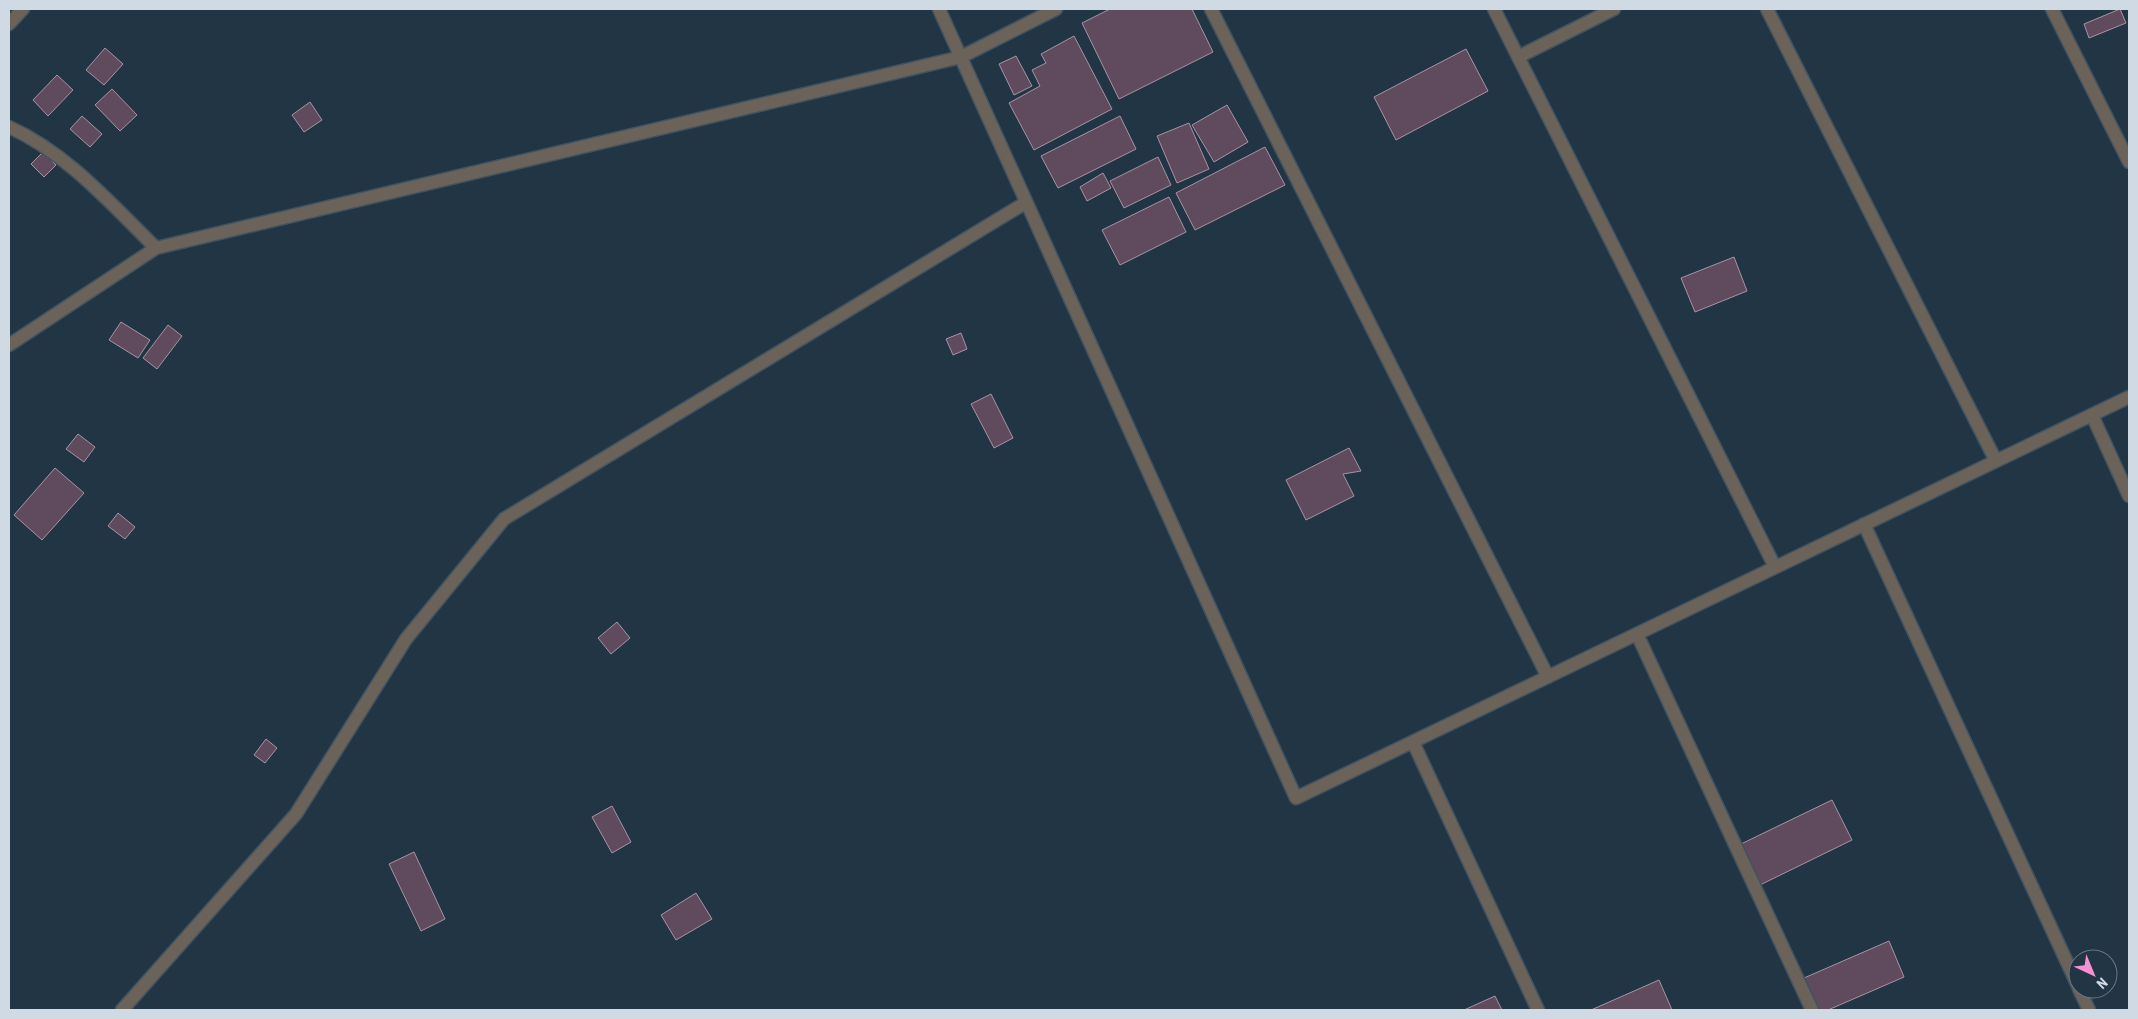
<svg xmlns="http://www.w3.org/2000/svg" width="2138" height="1019" viewBox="0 0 2138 1019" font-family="'Roboto Condensed',sans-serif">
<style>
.building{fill:#5f4b5d;stroke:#a993a6}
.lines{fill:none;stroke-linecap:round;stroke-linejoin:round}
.minor-casing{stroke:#415361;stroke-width:15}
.minor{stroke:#6b625a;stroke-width:12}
</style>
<rect width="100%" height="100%" fill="#223544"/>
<path class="building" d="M1110,9H1192L1213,52L1119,99L1082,23Z
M2120,9L2126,23L2089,38L2084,24Z
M1074,36L1112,109L1034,150L1009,103L1040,86L1032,70L1046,63L1041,54Z
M105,48L123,64L104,85L86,70Z
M1466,49L1488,91L1396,140L1374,97Z
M1016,56L1032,86L1014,95L999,64Z
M57,75L73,90L48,116L33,100Z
M112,89L137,115L120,131L95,105Z
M310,102L322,120L304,132L292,115Z
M1227,105L1248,142L1214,162L1192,125Z
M82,116L102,134L90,147L70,129Z
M1120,116L1136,149L1058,188L1041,156Z
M1189,123L1209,169L1177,183L1157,136Z
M1265,147L1285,185L1195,230L1176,193Z
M43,152L56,165L44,177L31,164Z
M1158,157L1171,185L1124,208L1110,181Z
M1103,173L1111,188L1087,201L1080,187Z
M1169,197L1186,232L1120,265L1102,230Z
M1734,257L1747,291L1695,312L1681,278Z
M121,322L150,340L138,358L109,340Z
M168,325L182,336L157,369L143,358Z
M961,333L967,349L953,355L946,339Z
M991,394L1013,438L994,448L971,404Z
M78,434L95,447L84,462L66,449Z
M1349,448L1361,471L1343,474L1354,496L1306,520L1286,480Z
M55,468L84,493L42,540L14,515Z
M118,513L135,527L125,539L108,526Z
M617,622L630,638L611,654L598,638Z
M266,739L277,748L265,763L254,755Z
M1832,800L1852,840L1760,885L1741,844Z
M612,806L631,842L612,853L592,817Z
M414,852L445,919L421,931L389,864Z
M696,893L712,919L676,940L661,915Z
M1889,941L1904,977L1828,1010H1818L1804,978Z
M1659,980L1672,1010H1591Z
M1495,996L1502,1010H1464Z"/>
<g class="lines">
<defs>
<path id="minor" d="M939,9L1296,798L2129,397
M1211,9L1548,677
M1494,9L1775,567
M1767,9L1996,461
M2052,9L2129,162
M9,24L23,9
M1518,57L1614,9
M9,127C67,153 111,204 156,248
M9,345L156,248L961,57L1056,9
M2092,415L2129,496
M1864,524L2078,986
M1637,634L1812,1010
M1413,742L1538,1010
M2079,989L2089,1010
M122,1010L296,814L406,639L504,519L1025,203"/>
</defs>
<use href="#minor" class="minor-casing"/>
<use href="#minor" class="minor"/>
</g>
<rect width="2138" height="1019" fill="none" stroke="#cfdae4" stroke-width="20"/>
<g transform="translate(2093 974) rotate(136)"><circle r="24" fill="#223544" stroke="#677784"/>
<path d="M0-4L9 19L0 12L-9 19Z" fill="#f591d2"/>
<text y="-8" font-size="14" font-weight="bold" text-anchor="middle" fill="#cfdae4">N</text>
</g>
</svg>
